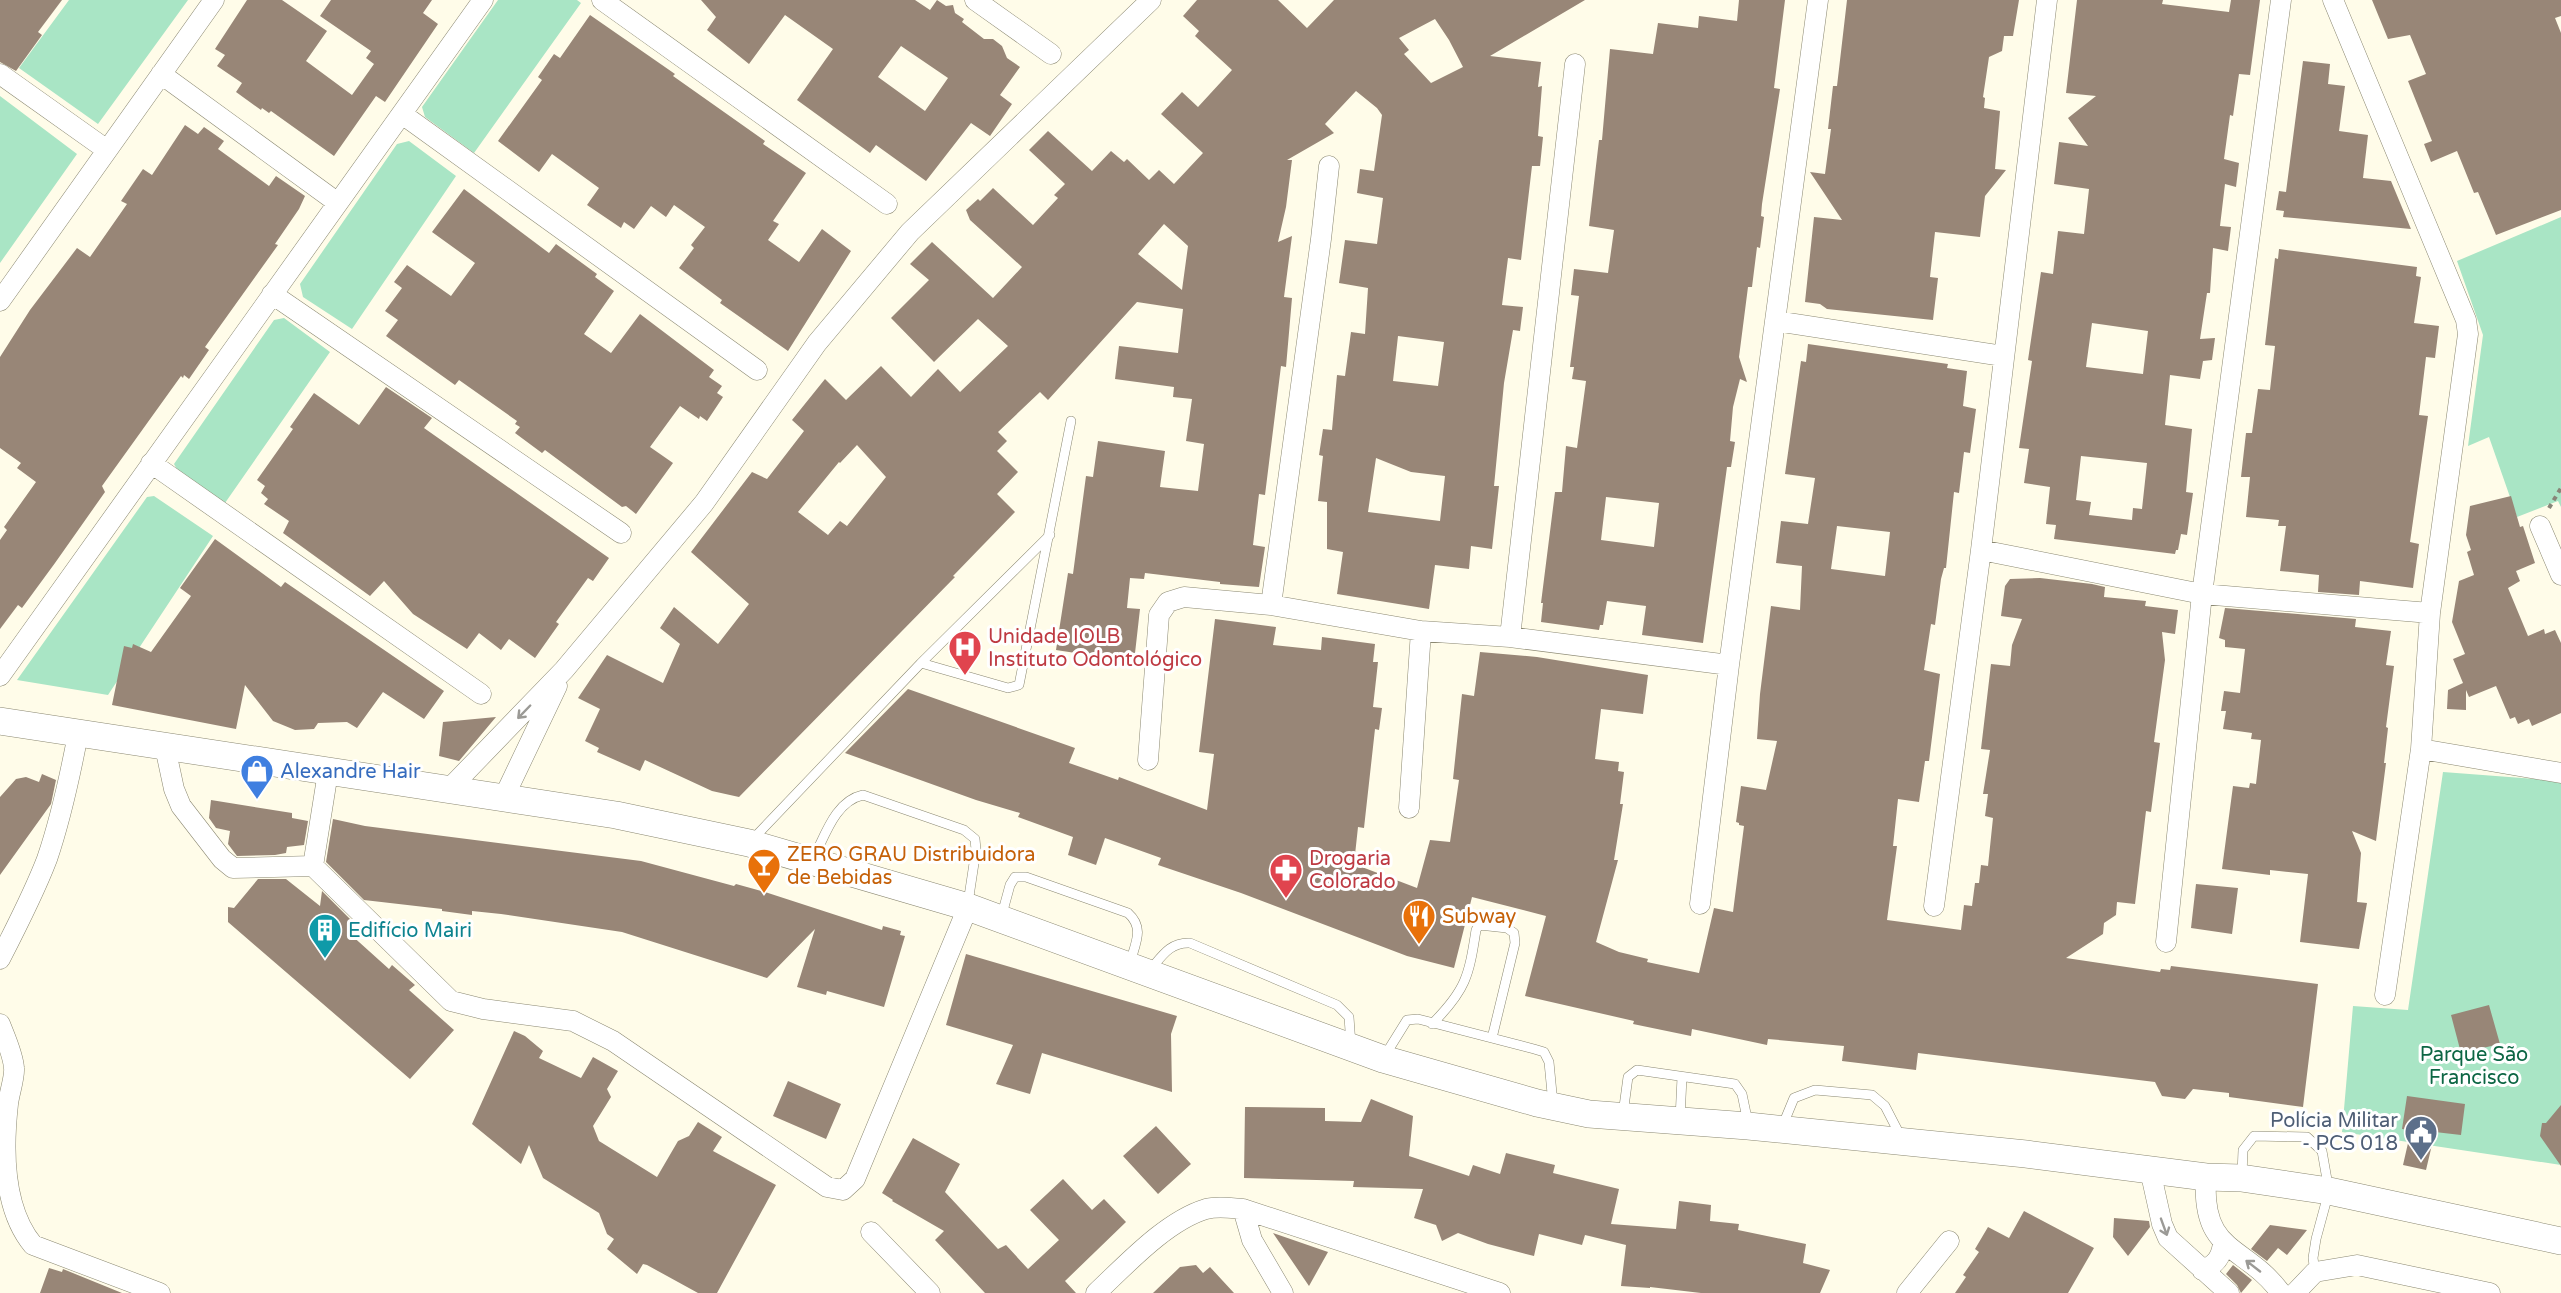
<svg xmlns="http://www.w3.org/2000/svg" width="2561" height="1293" viewBox="0 0 2561 1293" font-family="'Varela Round',sans-serif">
<style>
.green{fill:#a9e5c5}
.building{fill:#988677;fill-rule:evenodd}
.lines{fill:none;stroke-linecap:round;stroke-linejoin:round}
.lane-casing{stroke:#8b8872;stroke-width:10}
.street-casing{stroke:#8b8872;stroke-width:21}
.secondary-casing{stroke:#8b8872;stroke-width:28}
.path{stroke:#888578;stroke-width:4;stroke-dasharray:4.5 4.5;stroke-linecap:butt}
.lane{stroke:#fff;stroke-width:9}
.street{stroke:#fff;stroke-width:20}
.secondary{stroke:#fff;stroke-width:27}
.oneway{stroke:#9b9a96}
.labels{text-anchor:middle;stroke-width:6;stroke-linejoin:round;paint-order:stroke}
.health-label{font-size:20px;fill:#be3a42;stroke:#fff;text-anchor:start}
.shop-label{font-size:20px;fill:#366cbe;stroke:#fff;text-anchor:start}
.food-label{font-size:20px;fill:#c56008;stroke:#fff;text-anchor:start}
.culture-label{font-size:20px;fill:#0d838f;stroke:#fff;text-anchor:start}
.park-label{font-size:20px;fill:#0c6644;stroke:#fff}
.service-label{font-size:20px;fill:#4e5e75;stroke:#fff;text-anchor:end}
</style>
<rect width="100%" height="100%" fill="#fffce9"/>
<path class="green" d="M69,0H188L98,124L19,68Z
M498,0H577L581,3L474,153L425,117L422,107Z
M0,96L77,154L0,263Z
M409,141L456,176L352,329L303,297L300,284L397,144Z
M2561,217V507L2558,501L2517,517L2489,437L2468,446L2483,335L2457,261Z
M284,318L330,352L225,503L179,473L174,464L274,320Z
M154,496L213,536L108,695L17,680L147,497Z
M2443,772L2561,781V1165L2342,1132L2353,1006L2408,1010Z"/>
<path class="building" d="M0,0H62L38,32L42,35L16,71L0,62Z
M247,0H282L327,31L306,61L352,95L374,64L366,58L371,51L320,16L331,0H432L423,13L438,24L385,102L376,96L334,156L271,111L269,113L262,108L261,110L236,92L242,83L217,66L225,55L215,49Z
M701,0H915L930,10L937,0L946,6L953,5L955,13L964,19L962,22L984,39H993L1002,46L1007,58L1020,67L1000,95L1012,104L990,136L971,123L926,181L876,145L870,153L797,100L833,49L785,15L749,64L707,30L716,17ZM901,46L948,78L925,111L878,77Z
M1197,0H1278L1307,28L1334,0H1585L1490,56L1541,62L1538,87L1542,86L1538,136L1543,137L1540,166H1532L1521,260L1508,258L1502,305L1523,307L1520,331L1513,330L1504,383L1494,486H1499L1492,549L1471,546L1469,569L1435,565L1429,609L1337,594L1343,552L1327,549V502L1318,501L1323,456L1319,455L1323,429L1332,430L1337,375L1345,376L1351,332L1365,334L1368,288L1339,283L1345,240L1377,244L1383,198L1357,193L1360,169L1374,171L1382,115L1377,108L1356,91L1325,124L1334,133L1287,160H1292L1286,207L1278,242L1292,236L1284,297L1292,298L1286,367L1281,366L1265,495L1259,494L1253,545L1265,547L1259,587L1220,584V582L1145,573L1144,579L1130,578L1127,608L1140,609L1134,662L1056,650L1068,573L1073,574L1086,476L1093,477L1098,441L1165,451L1160,487L1198,491L1204,444L1186,441L1192,399L1173,397L1174,387L1115,379L1119,346L1178,353L1183,309L1137,302L1048,400L1040,392L998,432L1007,441L997,451L1018,472L997,494L1015,512L953,576L955,577L739,797L712,791L645,760L640,771L597,752L599,748L585,741L600,709L578,698L607,655L663,683L680,644L660,628L674,607L718,644L749,604L691,552L752,472L767,479L804,431L792,420L825,379L846,400L881,366L911,397L938,369L960,392L1008,346L978,319L934,362L891,318L929,280L910,264L932,242L993,298L1022,267L970,220L966,210L978,199L980,201L993,188L1033,225L1058,198L1054,195L1065,184L1029,150L1048,131L1092,171L1111,151L1124,162L1127,159L1149,180L1159,170L1174,184L1203,153L1161,114L1182,92L1198,107L1232,70L1195,36L1199,31L1183,16ZM1435,19L1449,40L1463,67L1431,83L1404,54L1409,50L1399,38ZM1164,224L1188,246L1182,290L1138,254ZM1398,336L1444,342L1438,386L1393,381ZM857,445L886,477L847,526L840,521L828,535L798,512L839,462L840,463ZM1376,458L1411,472L1445,476L1440,521L1368,512Z
M1739,0H1785L1774,88L1780,89L1762,204L1761,216L1764,217L1760,248L1757,247L1752,287H1748L1739,357L1747,382L1740,379L1733,407L1730,441L1735,442L1731,467H1727L1703,643L1642,635L1646,606L1607,601L1603,625H1600L1599,630L1541,622L1543,603H1541L1555,492H1562L1566,446L1577,448L1586,381L1572,379L1574,367H1570L1579,296L1571,295L1574,269L1608,273L1614,230L1589,226L1599,140H1602L1610,49L1653,54L1658,23L1698,28L1699,16L1737,21ZM1606,497L1659,503L1654,547L1601,540Z
M1847,0H2019L2013,36H2004L2002,51L1989,57L1983,97L1985,98L1984,108L2000,111L1995,169L2006,170L1985,196L1980,237L1935,232L1930,277L1938,278L1933,320L1827,309L1820,304L1805,302L1814,217L1842,220L1810,172L1825,174L1831,129H1828L1833,86H1837Z
M2077,0H2163L2162,4L2229,12L2231,0H2260L2250,75L2239,74L2233,116L2230,115L2224,159L2239,163L2236,187L2225,184L2220,226L2231,227L2228,251L2213,248L2210,293H2207L2200,339L2215,338L2212,360L2203,361L2200,379L2170,375L2165,425L2192,429L2186,492L2193,493L2187,535L2181,534L2178,550H2176L2175,554L2054,539L2056,525L2046,524L2050,487L2024,483L2029,449L2019,448L2032,361L2028,360L2041,272L2053,274L2058,231L2084,234L2089,189L2054,184L2059,142L2088,146L2068,118L2096,96L2066,93ZM2092,323L2148,331L2143,374L2086,367ZM2081,456L2147,463L2142,509L2133,508L2132,520L2089,515L2091,502L2076,500Z
M2372,0H2561V16L2555,18L2561,33V210L2496,235L2478,192L2474,193L2457,151L2431,162L2424,144L2432,141L2408,81L2426,74L2410,35L2388,39Z
M590,15L675,74L673,76L765,141L763,144L806,173L773,221L779,224L768,240L799,262L822,229L851,251L788,351L720,303L722,300L679,268L694,248L691,245L705,227L674,205L666,217L651,206L634,229L624,222L621,228L587,205L599,188L552,154L539,172L498,141L542,80L538,77L554,54L560,58Z
M2303,61L2330,64L2328,84L2345,86L2339,131L2368,135L2363,178L2391,181L2411,229L2283,217L2284,211L2276,210L2279,191L2286,192Z
M185,125L198,134L204,127L224,141L218,149L269,186L276,176L305,196L299,209L275,244L278,245L205,347L209,350L189,379L184,375L183,378L181,376L102,486L105,492L55,563L22,608L18,605L0,629V540L7,530L4,527L36,482L17,468L21,463L0,448V357L30,310L77,248L90,257L127,204L121,201L143,169L152,175Z
M464,189L549,253L556,244L597,274L595,277L614,291L584,334L611,353L640,314L714,370L709,377L722,386L717,393L723,397L707,421L700,416L699,419L680,406L650,447L673,463L636,514L626,506L622,507L545,450L542,453L515,433L520,427L515,424L517,421L459,380L455,385L386,336L398,320L385,311L402,288L394,282L407,265L451,296L475,263L432,232Z
M2279,249L2417,267L2416,276L2421,277L2414,323L2439,326L2435,358L2426,357L2419,415L2428,416L2410,542L2419,544L2413,588L2360,581L2359,595L2318,592L2319,575L2280,571L2286,526H2278L2279,520L2246,517L2250,477H2241L2246,433H2252L2258,389L2270,390L2275,346L2265,345L2275,258L2278,259Z
M1808,344L1948,364L1947,368L1967,371L1963,406L1976,409L1970,453L1964,452L1959,493L1954,492L1946,568H1944L1941,579L1935,625L1931,624L1924,670L1940,674L1929,761H1925L1919,802L1898,799L1893,846H1897L1887,920L1961,930L1964,905L1972,906L1975,883H1979L1981,865L1988,866L1993,818L1985,816L1988,794H1983L1990,750L1981,749L1991,664L2010,666L2012,645L2022,619L2001,616L2005,586L2010,579L2040,578L2092,584L2105,587L2104,597L2146,601L2145,606L2178,610L2175,634L2162,632L2165,660L2154,742L2160,743L2151,812L2146,811L2135,904L2117,902L2116,915L2104,923L2103,934L2066,958L2160,972L2161,969L2170,970L2171,966L2318,984L2303,1107L2229,1097V1093L2193,1089L2185,1099L2162,1096L2155,1082L1918,1053L1916,1070L1842,1061L1844,1046L1768,1039L1767,1045L1692,1029L1691,1036L1633,1024L1634,1021L1525,996L1546,916L1472,897L1454,968L1407,956L1241,893L1158,865L1161,858L1105,838L1096,865L1068,855L1073,837L1018,817L1020,813L976,800L845,753L908,689L1075,748L1069,763L1118,780L1119,777L1207,810L1214,754L1199,752L1215,619L1276,627L1273,645L1321,650L1322,637L1375,644L1373,662H1378L1373,707L1382,708L1379,730L1375,729L1364,828L1358,827L1354,864L1417,888L1430,840L1450,842L1459,780L1453,779L1462,694L1474,696L1480,652L1537,657L1648,675L1643,714L1601,709L1595,759L1619,762L1618,771L1624,772L1620,804H1623L1614,860H1618L1596,942L1619,952L1648,959L1647,962L1699,973L1714,908L1733,912L1744,826L1739,825V823L1736,822L1741,786L1766,790L1777,741L1757,739L1760,694L1771,606L1800,610L1802,566L1776,563L1781,521L1808,524L1815,478L1785,474L1801,361L1806,362ZM1837,526L1890,532L1885,576L1831,569Z
M386,387L432,418L424,428L609,558L593,581L588,578L556,622L559,624L535,658L509,639L501,650L479,633L467,649L413,614L384,581L370,596L283,533L289,521L264,504L268,499L261,493L265,486L257,480L293,429L290,427L314,393L359,425Z
M2511,496L2520,527L2523,526L2535,563L2516,571L2520,581L2508,588L2528,636L2544,629L2545,634L2555,630L2561,643V713L2532,726L2529,719L2518,724L2515,717L2510,719L2496,686L2469,697L2466,690V710L2447,709L2448,690L2463,683L2453,659L2465,654L2452,622L2459,581L2474,575L2467,552L2471,550L2466,535L2470,506Z
M215,539L281,587L285,582L444,691L424,719L383,692L357,728L347,722L318,723L314,729L295,730L273,721L245,685L236,729L112,705L124,646L132,648L133,644L151,652L191,596L180,588Z
M2225,608L2356,619L2355,627L2391,631L2386,665L2394,666L2386,727L2388,728L2384,763H2386L2376,841L2352,831L2361,853L2357,902L2367,903L2359,949L2300,942L2308,874L2270,870V875L2222,869L2233,786L2249,788L2250,783L2256,784L2261,740L2251,739L2252,733L2223,729L2226,711H2221L2224,691L2240,693L2245,649L2225,647V640L2219,638Z
M496,717L459,761L439,756L443,722Z
M42,774L56,780L51,804L0,875V797L16,779L26,777L39,782Z
M211,800L292,813V818L308,821L304,845L287,847L286,853L275,855L237,856L228,844L230,831L216,828L209,818Z
M333,819L365,826L641,861L734,886L736,884L765,892L882,930L883,926L901,931L900,935L905,936L884,1007L827,991L826,995L797,987L815,929L767,978L622,932L501,914L472,911V915L442,911V909L364,900L326,862Z
M286,879L320,906L322,891L351,920L349,933L389,969L392,965L415,985L409,990L454,1030L410,1079L228,922V907L234,908L258,879Z
M2196,884L2238,888L2232,934L2191,928Z
M966,954L1177,1016L1171,1034L1172,1092L1042,1053L1030,1094L996,1084L1013,1045L946,1025Z
M2489,1005L2500,1044L2461,1053L2451,1015Z
M514,1031L525,1036L543,1051L539,1058L581,1078L593,1057L618,1071L607,1089L611,1097L593,1126L599,1141L657,1177L678,1141L689,1136L698,1122L722,1137L713,1151L776,1185L717,1293H698L647,1265L643,1264L637,1274L607,1249L614,1239L607,1234L599,1213L543,1178L529,1145L521,1164L472,1124Z
M788,1081L841,1104L826,1139L773,1116Z
M2407,1096L2465,1104L2461,1135L2435,1132L2426,1170L2403,1165L2411,1130L2402,1129Z
M1371,1099L1413,1116L1409,1156L1469,1176L1473,1165L1500,1174L1506,1153L1555,1165L1553,1173L1619,1189L1611,1224L1676,1229L1679,1201L1711,1205L1710,1221L1739,1224L1738,1230L1806,1244L1803,1263L1830,1270L1820,1293H1701L1650,1287V1288L1621,1286L1626,1245L1585,1235L1582,1245L1539,1234L1534,1256L1488,1244L1458,1233L1442,1241L1436,1225L1414,1218L1423,1189L1353,1187L1354,1181L1244,1178L1245,1107L1325,1108V1121L1361,1122Z
M2561,1105V1166L2540,1136L2542,1123H2546Z
M1156,1126L1191,1164L1158,1194L1123,1156Z
M913,1138L960,1164L945,1192L998,1249L1006,1245L1028,1269L1059,1240L1030,1210L1063,1179L1092,1210L1104,1199L1126,1222L1065,1281L1076,1293H985L935,1240L944,1231L892,1201L893,1200L882,1193Z
M2024,1211L2094,1248L2068,1293H1955L1966,1277L1963,1275L1979,1252L1975,1249L1988,1227L2009,1238Z
M2114,1218L2149,1221L2150,1227L2128,1256L2113,1237Z
M2270,1225L2307,1230L2287,1255L2278,1248L2267,1261L2251,1249Z
M1273,1233L1328,1252L1309,1286Z
M1196,1265L1203,1273L1210,1267L1234,1293H1153L1180,1267Z
M2233,1265L2252,1280L2241,1293L2237,1285L2226,1274Z
M49,1268L62,1272L63,1269L122,1293H40Z"/>
<g class="lines">
<defs>
<path id="lane" d="M921,663L1008,688L1019,685L1071,421
M752,840L921,663L1050,535
M813,859C825,836 835,801 863,795L964,830L975,839L976,850L968,903
M1001,918L1010,885L1015,877H1026L1128,913C1145,928 1135,944 1130,963
M1150,970C1162,956 1170,942 1190,943L1337,1005L1349,1017L1351,1045
M1432,1024C1466,990 1469,976 1476,930L1479,925L1507,928L1514,933L1515,943L1492,1038
M1384,1057L1407,1020L1418,1019L1534,1049L1544,1052L1549,1062L1553,1104
M1623,1114L1628,1077L1637,1070L1735,1084L1742,1094L1748,1123
M1680,1119L1682,1077
M1782,1127L1794,1098L1815,1090L1872,1095L1885,1106L1901,1137
M2242,1175L2243,1150L2254,1136L2307,1137L2322,1151L2329,1191L2316,1239L2313,1258L2315,1272"/>
<path id="street" d="M602,0L887,204
M975,0L1051,54
M2333,0L2466,320L2468,334L2430,613L2421,749L2385,995
M0,74L107,150
M161,74L338,203
M402,114L757,370
M272,294L621,533
M0,301L214,0
M1775,321L2003,356
M151,463L481,694
M2540,526L2561,575
M1981,550L2202,594L2430,613
M1271,605L1321,239L1329,166
M1510,637L1575,64
M0,676L483,0
M165,747L174,789L181,806L222,859L233,868L313,866L451,1001L483,1009L573,1021L613,1041L827,1187L843,1190L855,1179L968,907
M2421,749L2561,773
M1148,760L1159,615L1168,602L1184,597L1271,605L1421,631L1510,637L1729,665
M450,788L564,670L704,503L817,343L910,232L1151,0
M504,797L557,686
M1409,808L1421,631
M313,866L328,772
M1700,904L1729,665L1818,0
M1934,906L1981,550L2047,0
M2166,942L2202,594L2281,0
M0,959C17,926 34,893 47,859C61,818 70,776 78,734
M0,1024C5,1037 13,1054 14,1068C15,1077 9,1094 8,1104C3,1149 3,1209 33,1245L160,1293
M2150,1170L2162,1224L2168,1238L2229,1293
M2206,1177C2201,1255 2245,1244 2281,1293
M1243,1209L1252,1240L1283,1293
M871,1232L930,1293
M2202,1270C2216,1265 2222,1257 2223,1242
M1096,1293C1126,1265 1166,1221 1206,1209C1218,1206 1230,1208 1243,1209L1500,1293
M1907,1293L1949,1241
M2295,1293L2315,1272L2357,1265L2490,1293"/>
<path id="secondary" d="M0,721L616,815L749,843L968,907L1383,1059L1537,1103L1589,1114L1748,1126L2026,1154L2206,1177L2241,1178L2329,1191L2561,1241"/>
</defs>
<use href="#lane" class="lane-casing"/>
<use href="#street" class="street-casing"/>
<use href="#secondary" class="secondary-casing"/>
<path class="path" d="M2549,508L2561,488"/>
<use href="#lane" class="lane"/>
<use href="#street" class="street"/>
<use href="#secondary" class="secondary"/>
</g>
<defs><path id="oneway-shaft" d="M-6 0H5M1.5-3L5.5 0L1.5 3" fill="none" stroke-width="1.6" stroke-linecap="round" stroke-linejoin="round" transform="scale(1.5)"/></defs>
<g class="oneway">
<use href="#oneway-shaft" transform="translate(524 712) rotate(134)"/>
<use href="#oneway-shaft" transform="translate(2164 1227) rotate(70)"/>
<use href="#oneway-shaft" transform="translate(2253 1266) rotate(-142)"/>
</g>
<defs>
<symbol id="hospital-pin" viewBox="-11 -11 22 30"><path d="M0 17L-7.5 6A9.5 9.5 0 1 1 7.5 6Z" fill="#e0444e" stroke="#fff"/><path d="M-5-5h3v3.5h4V-5h3V5h-3V1.5h-4V5h-3Z" fill="#fff"/></symbol>
<symbol id="shop-pin" viewBox="-11 -11 22 30"><path d="M0 17L-7.5 6A9.5 9.5 0 1 1 7.5 6Z" fill="#3f7fe0" stroke="#fff"/><path d="M-5-2.5h2.3a2.7 3.5 0 0 1 5.4 0H5L5.5 6h-11ZM-1.5-2.5h3a1.5 2.3 0 0 0-3 0Z" fill="#fff"/></symbol>
<symbol id="bar-pin" viewBox="-11 -11 22 30"><path d="M0 17L-7.5 6A9.5 9.5 0 1 1 7.5 6Z" fill="#e8710a" stroke="#fff"/><path d="M-6-5H6L.8 .8V4.5H3.5V6h-7V4.5H-.8V.8Z" fill="#fff"/></symbol>
<symbol id="pharmacy-pin" viewBox="-11 -11 22 30"><path d="M0 17L-7.5 6A9.5 9.5 0 1 1 7.5 6Z" fill="#e0444e" stroke="#fff"/><path d="M-2-6h4v4h4v4h-4v4h-4v-4h-4v-4h4Z" fill="#fff"/></symbol>
<symbol id="restaurant-pin" viewBox="-11 -11 22 30"><path d="M0 17L-7.5 6A9.5 9.5 0 1 1 7.5 6Z" fill="#e8710a" stroke="#fff"/><path d="M-5-6h1v4h1v-4h1v4h1v-4h1v5L-1.5 .5V6h-2V.5L-5-1ZM5-6V6H3V1.5H1.5Q1.5-4 5-6Z" fill="#fff"/></symbol>
<symbol id="building-pin" viewBox="-11 -11 22 30"><path d="M0 17L-7.5 6A9.5 9.5 0 1 1 7.5 6Z" fill="#0f9aa8" stroke="#fff"/><path d="M-4-6H4V6H1V3H-1V6H-4ZM-2.5-4.3h1.7v1.8h-1.7ZM.8-4.3h1.7v1.8H.8ZM-2.5-1h1.7V.8h-1.7ZM.8-1h1.7V.8H.8Z" fill="#fff"/></symbol>
<symbol id="civic-pin" viewBox="-11 -11 22 30"><path d="M0 17L-7.5 6A9.5 9.5 0 1 1 7.5 6Z" fill="#5c6f8a" stroke="#fff"/><path d="M-.6-6.5H3V-4.5H.6V-3L4-1V1h2V6H-6V1h2V-1L-.6-3ZM-1.2 2.5V6h2.4V2.5Z" fill="#fff"/></symbol>
</defs>
<g fill-rule="evenodd">
<use href="#hospital-pin" x="946" y="628" width="38" height="52"/>
<use href="#shop-pin" x="238" y="752" width="38" height="52"/>
<use href="#bar-pin" x="745" y="846" width="38" height="52"/>
<use href="#pharmacy-pin" x="1267" y="851" width="38" height="52"/>
<use href="#restaurant-pin" x="1400" y="897" width="38" height="52"/>
<use href="#building-pin" x="306" y="911" width="38" height="52"/>
<use href="#civic-pin" x="2402" y="1113" width="38" height="52"/>
</g>
<g class="labels">
<g class="health-label">
<text x="988" y="643">Unidade IOLB<tspan x="988" dy="23">Instituto Odontológico</tspan></text>
<text x="1309" y="865">Drogaria<tspan x="1309" dy="23">Colorado</tspan></text>
</g>
<g class="shop-label">
<text x="280" y="778">Alexandre Hair</text>
</g>
<g class="food-label">
<text x="787" y="861">ZERO GRAU Distribuidora<tspan x="787" dy="23">de Bebidas</tspan></text>
<text x="1442" y="923">Subway</text>
</g>
<g class="culture-label">
<text x="348" y="937">Edifício Mairi</text>
</g>
<g class="park-label">
<text x="2474" y="1061">Parque São<tspan x="2474" dy="23">Francisco</tspan></text>
</g>
<g class="service-label">
<text x="2398" y="1127">Polícia Militar<tspan x="2398" dy="23">- PCS 018</tspan></text>
</g>
</g>
</svg>
